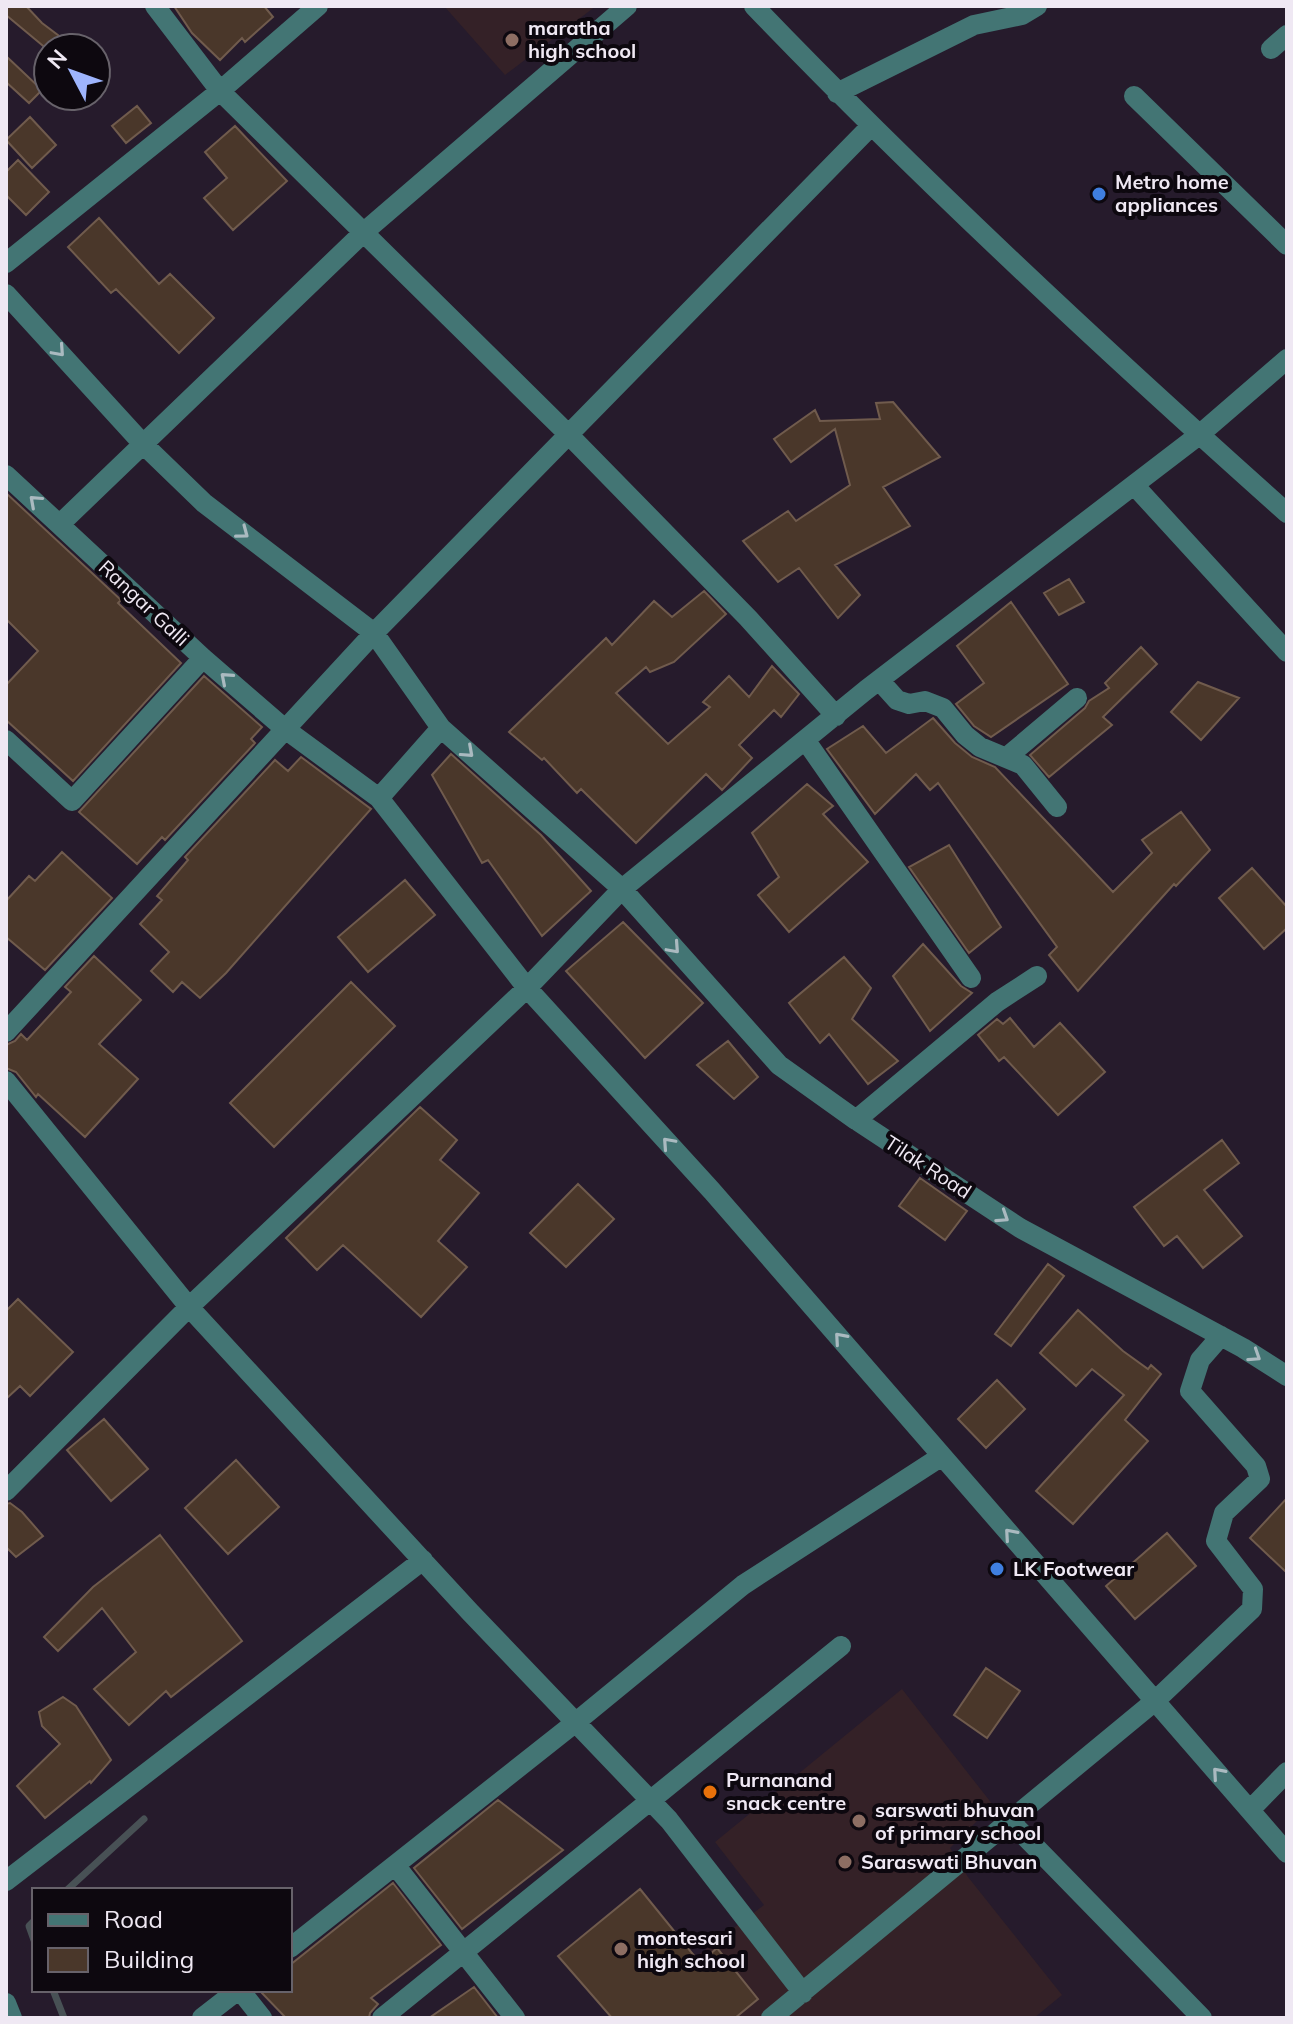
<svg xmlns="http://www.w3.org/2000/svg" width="1293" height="2024" viewBox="0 0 1293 2024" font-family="Mulish,sans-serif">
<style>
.education{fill:#342127}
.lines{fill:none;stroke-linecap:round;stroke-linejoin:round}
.stream{stroke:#485155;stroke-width:7}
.building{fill:#4a372a;stroke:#705b4d;stroke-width:2}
.minor{stroke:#437574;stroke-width:20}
.oneway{stroke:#aabac0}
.education-dot{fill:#8d6e63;stroke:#0d080f;stroke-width:3}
.shop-dot{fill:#3f7fe0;stroke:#0d080f;stroke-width:3}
.food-dot{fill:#e8710a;stroke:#0d080f;stroke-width:3}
.labels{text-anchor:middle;stroke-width:8;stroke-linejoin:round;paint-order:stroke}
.poi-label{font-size:20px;font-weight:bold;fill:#efe8f3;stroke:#0d080f;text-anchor:start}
.street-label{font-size:20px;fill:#efe8f3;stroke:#0d080f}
</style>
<rect width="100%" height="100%" fill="#261b2c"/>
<path class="education" d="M444,6H596L505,75Z
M902,1689L993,1805L950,1848L968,1877L1062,1995L1034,2018H615L764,1905L715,1842Z"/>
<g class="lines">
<path class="stream" d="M67,1890L144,1819
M34,1921L29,1926L34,1940
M53,1990L64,2018"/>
</g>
<path class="building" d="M6,6H26L42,23L75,48L48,50L6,15Z
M174,6H264L273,17L245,42L242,38L220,60L192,33Z
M6,56L42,90L29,103L6,82Z
M137,106L151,123L126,143L112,126Z
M30,117L56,145L32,168L6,140Z
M235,126L287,181L233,230L204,198L227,178L205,152Z
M18,160L49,192L26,215L6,195V172Z
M99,218L159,284L170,274L214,318L179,353L116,289L111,293L68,247Z
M893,402L940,457L883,487L910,526L835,565L860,595L838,618L799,568L778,582L743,541L788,511L796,521L850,485L835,429L791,462L774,439L815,410L820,421L880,419L876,403Z
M6,493L121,600L118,603L181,663L73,781L6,720V685L38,651L6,619Z
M1069,579L1084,602L1059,615L1044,593Z
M704,591L726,614L674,662L650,672L646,667L616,693L668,744L710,707L703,702L729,676L749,697L772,666L799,694L781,717L774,710L739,745L752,758L722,790L706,774L636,843L581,789L577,793L544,758L542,760L509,732L606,638L612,645L654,601L672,617Z
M1011,602L1068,684L991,737L974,726L956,704L984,683L957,646Z
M1141,647L1157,664L1103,717L1112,725L1049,777L1030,755L1085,708L1089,701L1109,688L1105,683Z
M204,676L262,727L251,739L255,743L165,840L162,837L137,864L79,812Z
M1198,682L1239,698L1201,740L1171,712Z
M933,718L955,743L972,757L995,767L1113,892L1152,853L1142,840L1181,812L1210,850L1176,886L1174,884L1078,991L1049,955L1057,947L938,783L930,790L916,774L875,814L827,749L863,726L886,753Z
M451,754L541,835L591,891L542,936L488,860L482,863L432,775Z
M301,757L371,809L226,973L200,998L182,982L173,992L151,971L169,952L140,924L162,900L157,896L188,860L185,857L275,760L288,771Z
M807,784L833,806L823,814L868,862L789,932L758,895L779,877L752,833Z
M949,845L1001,927L969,953L909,867Z
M62,852L112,898L45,970L6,937V901L29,876L35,881Z
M1252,868L1287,907V928L1264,949L1219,898Z
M405,880L435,915L368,972L338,937Z
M623,922L703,1003L645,1058L566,971Z
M923,944L961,986L972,993L930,1031L893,976Z
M94,956L141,1000L99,1044L138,1079L85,1137L38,1094L36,1097L16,1072L6,1068V1045L15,1041L21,1034L27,1040L71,992L65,987Z
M844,957L871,988L852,1019L898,1061L868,1084L829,1034L820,1043L789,1003Z
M351,982L395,1026L274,1147L230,1103Z
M1010,1018L1034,1047L1060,1023L1105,1072L1058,1115L1004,1057L999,1061L978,1035L997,1019L1003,1024Z
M728,1041L758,1077L734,1099L697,1065Z
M420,1107L457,1140L440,1160L479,1193L438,1241L467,1267L421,1317L343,1245L317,1270L286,1238Z
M1222,1140L1239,1163L1204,1190L1242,1236L1203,1268L1177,1236L1164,1246L1134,1207Z
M920,1178L967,1211L945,1240L899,1206Z
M578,1184L614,1219L566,1267L530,1233Z
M1048,1264L1064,1276L1011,1346L995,1334Z
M18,1299L73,1352L30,1396L20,1386L6,1399V1311Z
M1078,1310L1123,1351L1148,1369L1151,1365L1161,1374L1125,1420L1148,1441L1073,1524L1036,1491L1124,1395L1092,1369L1076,1386L1040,1353Z
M997,1380L1025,1409L986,1448L958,1419Z
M104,1419L148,1469L111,1501L67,1450Z
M236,1460L279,1507L228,1554L185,1508Z
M1287,1498V1573L1250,1538Z
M10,1503L22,1512L43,1536L16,1557L6,1547V1504Z
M1167,1533L1196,1566L1135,1619L1106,1586Z
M160,1535L242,1641L171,1697L166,1691L129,1725L94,1689L136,1652L102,1608L58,1651L44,1637L93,1587Z
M986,1668L1020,1691L987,1738L954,1715Z
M63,1697L76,1706L111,1760L91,1783L90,1781L45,1818L17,1786L60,1744L42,1726L39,1712Z
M498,1800L563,1850L462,1929L414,1868Z
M393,1883L441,1945L371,1998L378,2004L370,2013L369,2018H286L259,1990H290V1965Z
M640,1889L700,1963L717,1948L758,1999L735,2018H612L558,1956Z
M474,1987L498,2018H429Z"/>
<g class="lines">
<path class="minor" d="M155,6L220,91L568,434L748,618L836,716
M754,6C924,183 1104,350 1287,513
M1271,49L1287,35
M837,93L974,25L1022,15L1037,6
M1134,96L1287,245
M6,263L220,91L318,6
M6,294L143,444L204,503L374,633L441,728L622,889L779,1065L856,1120L1020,1228L1243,1348L1287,1376
M6,475L203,658L285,729L379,798L527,988L712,1191L1287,1853
M1134,485L1287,652
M60,524L364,232L627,6
M879,680L897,700L909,704L925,701L943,708L965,735L980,747L1023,765L1057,807
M6,740L72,801L203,658
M806,741L971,978
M1007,757L1077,698
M379,798L441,728
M6,1032L374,633L870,127
M6,1081L189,1307L470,1612L669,1820L803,1993
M856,1120L997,1002L1037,976
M6,1491L189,1307L527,988L622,889L866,690L1199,435L1287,359
M1250,1810L1287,1772
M1010,1821L1202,2018
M395,1865L515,2018
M6,1881L423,1560
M290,1948L576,1722L743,1585L942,1456
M240,1990L262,2018
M6,2003L12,2018
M202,2018L238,1990
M382,2018L841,1646
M771,2018L1155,1701L1252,1609L1253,1589L1216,1541L1224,1513L1260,1479L1256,1466L1190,1391L1200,1360L1221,1336"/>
</g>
<defs><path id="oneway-chevron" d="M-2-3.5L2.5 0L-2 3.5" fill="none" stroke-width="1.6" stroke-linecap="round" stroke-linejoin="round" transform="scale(2)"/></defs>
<g class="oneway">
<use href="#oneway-chevron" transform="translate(59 351) rotate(48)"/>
<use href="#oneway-chevron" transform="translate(35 501) rotate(-138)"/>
<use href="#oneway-chevron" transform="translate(243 533) rotate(37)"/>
<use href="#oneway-chevron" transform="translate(226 678) rotate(-139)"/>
<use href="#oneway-chevron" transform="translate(468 752) rotate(42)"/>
<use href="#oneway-chevron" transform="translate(674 948) rotate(48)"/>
<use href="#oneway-chevron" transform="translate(668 1143) rotate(-132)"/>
<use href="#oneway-chevron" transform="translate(1003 1217) rotate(33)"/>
<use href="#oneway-chevron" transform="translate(840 1338) rotate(-131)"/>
<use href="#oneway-chevron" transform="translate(1255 1356) rotate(33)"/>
<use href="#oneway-chevron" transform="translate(1010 1534) rotate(-131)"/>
<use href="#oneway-chevron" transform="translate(1218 1773) rotate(-131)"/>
</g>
<g class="education-dot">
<circle cx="512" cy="40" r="8"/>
<circle cx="859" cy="1821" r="8"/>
<circle cx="845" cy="1862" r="8"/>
<circle cx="621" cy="1949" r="8"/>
</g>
<g class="shop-dot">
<circle cx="1099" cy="194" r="8"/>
<circle cx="997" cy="1569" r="8"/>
</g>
<circle class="food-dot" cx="710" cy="1792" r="8"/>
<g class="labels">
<g class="poi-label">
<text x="528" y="35">maratha<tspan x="528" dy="23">high school</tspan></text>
<text x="1115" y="189">Metro home<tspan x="1115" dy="23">appliances</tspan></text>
<text x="1013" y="1576">LK Footwear</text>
<text x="726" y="1787">Purnanand<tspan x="726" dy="23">snack centre</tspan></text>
<text x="875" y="1817">sarswati bhuvan<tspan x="875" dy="23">of primary school</tspan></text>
<text x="861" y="1869">Saraswati Bhuvan</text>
<text x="637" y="1945">montesari<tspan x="637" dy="23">high school</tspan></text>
</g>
<g class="street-label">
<text transform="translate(144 603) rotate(43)" y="7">Rangar Galli</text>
<text transform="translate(928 1167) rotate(33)" y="7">Tilak Road</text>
</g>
</g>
<rect width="1293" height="2024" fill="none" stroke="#efe8f3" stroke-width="16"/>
<rect x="32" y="1888" width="260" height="104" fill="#0d080f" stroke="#67626a" stroke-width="2"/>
<rect x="48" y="1914" width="40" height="12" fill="#437574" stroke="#67626a" stroke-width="2"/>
<text x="104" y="1928" font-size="24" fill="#efe8f3">Road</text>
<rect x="48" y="1948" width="40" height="24" fill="#4a372a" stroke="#67626a" stroke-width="2"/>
<text x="104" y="1968" font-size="24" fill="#efe8f3">Building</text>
<g transform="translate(72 72) rotate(311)"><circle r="38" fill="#0d080f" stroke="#67626a" stroke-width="2"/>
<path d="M0-6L14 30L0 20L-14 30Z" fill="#9eb4fd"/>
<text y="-12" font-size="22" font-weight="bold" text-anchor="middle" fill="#efe8f3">N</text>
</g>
</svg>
